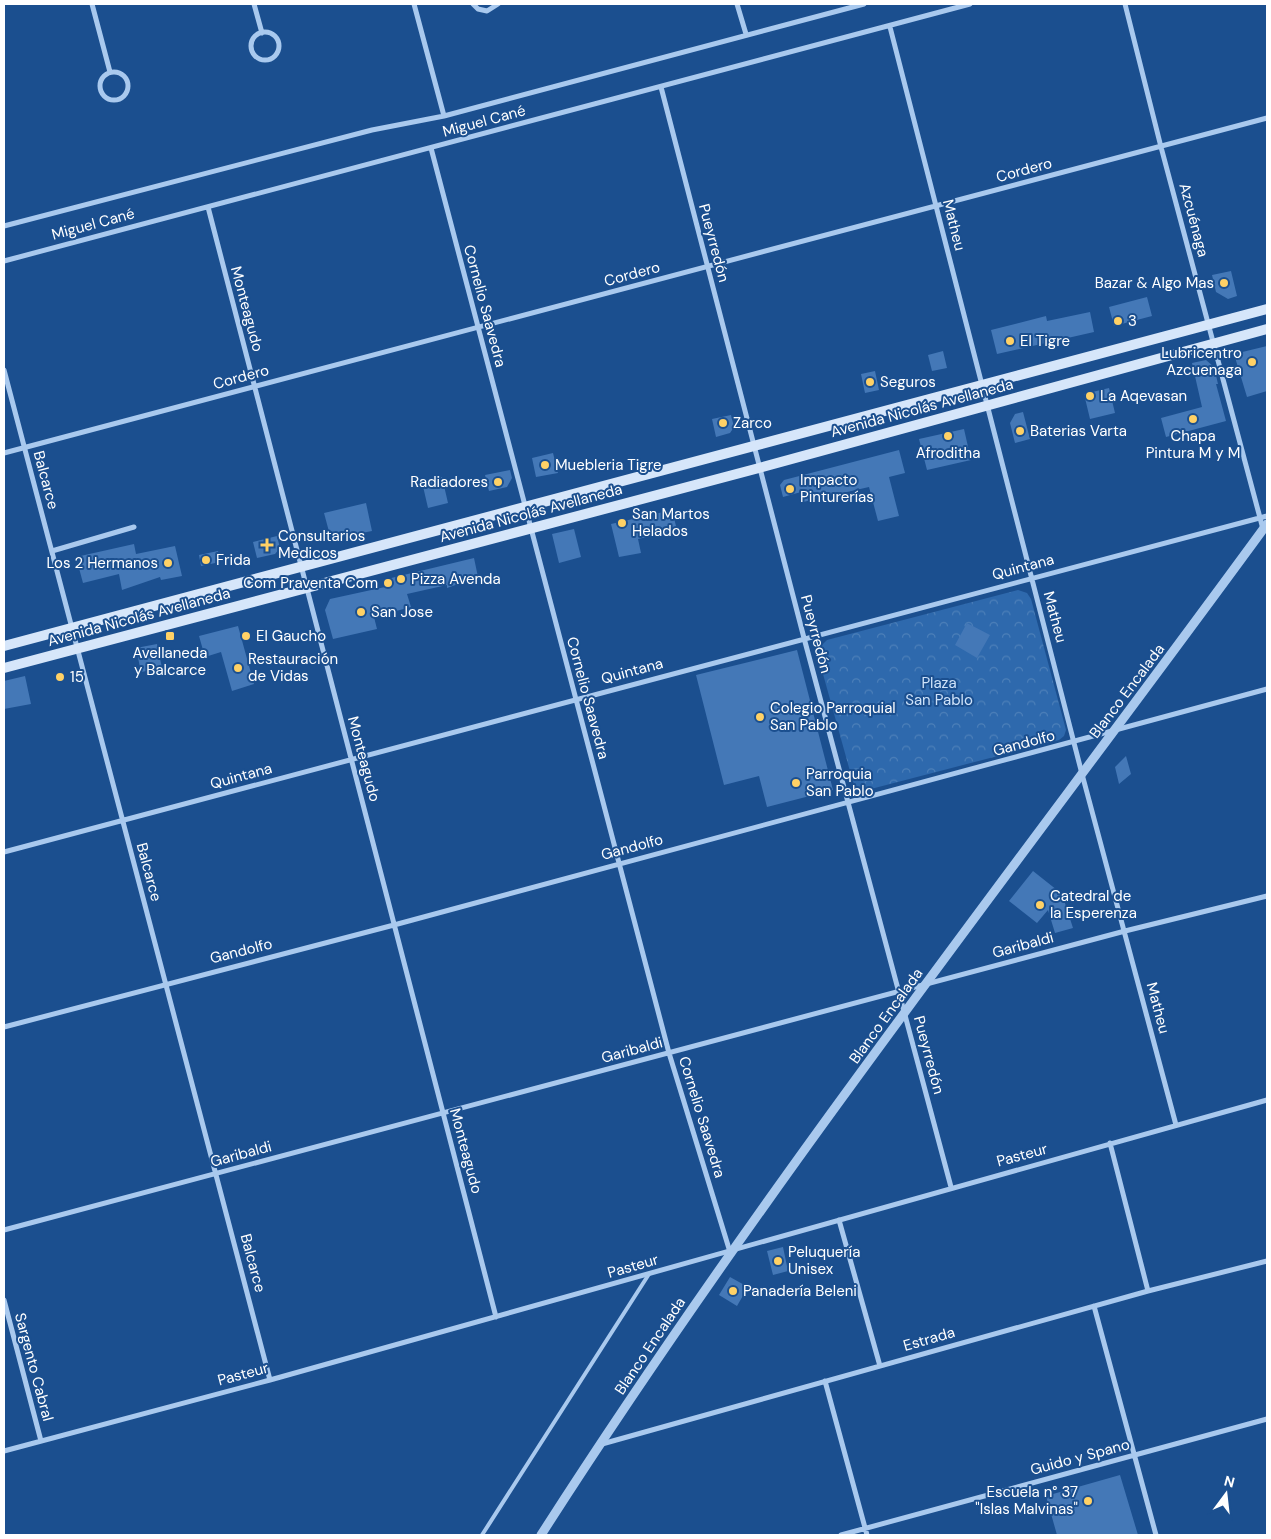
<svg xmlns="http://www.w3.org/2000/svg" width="1271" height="1539" viewBox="0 0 1271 1539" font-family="'DM Sans',sans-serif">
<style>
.forest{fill:url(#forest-crowns)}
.building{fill:#4478b7}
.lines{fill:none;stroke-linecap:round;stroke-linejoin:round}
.service{stroke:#a9c9ee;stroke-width:4}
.minor{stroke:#a9c9ee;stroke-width:5}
.tertiary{stroke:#a9c9ee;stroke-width:9}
.secondary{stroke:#d6e6fa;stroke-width:10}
.poi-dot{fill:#ffd166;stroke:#1b4f8f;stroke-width:2}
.labels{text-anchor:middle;stroke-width:4;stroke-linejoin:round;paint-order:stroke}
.street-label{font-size:15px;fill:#fff;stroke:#1b4f8f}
.poi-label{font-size:15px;fill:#fff;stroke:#1b4f8f;text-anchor:start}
.park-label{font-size:15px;fill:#cfe3fa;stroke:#1b4f8f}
</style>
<defs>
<pattern id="forest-crowns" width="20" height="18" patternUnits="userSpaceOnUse" patternTransform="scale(1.25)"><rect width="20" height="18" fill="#2e69ad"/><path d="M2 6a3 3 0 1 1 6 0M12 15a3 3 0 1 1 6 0" fill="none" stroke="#4d80b9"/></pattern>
</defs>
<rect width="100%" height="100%" fill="#1b4f8f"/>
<path class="forest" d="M1018,590L1027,593L1031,599L1066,730L1064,736L1059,740L867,790L858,788L853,782L818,656L820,647L827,640Z"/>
<path class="building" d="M1231,271L1237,296L1228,299L1216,292L1212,275Z
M1147,297L1152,316L1114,326L1109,307Z
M1090,312L1094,332L997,354L991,330L1046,316L1047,321Z
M1267,346V391L1247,397L1234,354Z
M943,351L947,368L932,371L928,355Z
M1206,360L1214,367L1218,384H1216L1226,421L1166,437L1161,418L1202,407L1192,363Z
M875,371L879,390L865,393L861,374Z
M1109,388L1115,413L1090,419L1084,394Z
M1023,412L1030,439L1015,443L1010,423L1015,414Z
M731,415L734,427L730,433L716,437L712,419Z
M964,429L971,460L927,470L919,439Z
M899,450L905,473L889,477L899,516L878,521L869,487L803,502L801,492L783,497L780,485L784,480Z
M553,453L558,473L536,477L532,458Z
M510,470L512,478L507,487L489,491L485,475Z
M442,477L448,503L428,508L422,482Z
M366,503L372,531L331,539L324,513Z
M672,510L677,530L638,539L641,553L619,557L611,524Z
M574,529L581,557L559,563L552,534Z
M277,536L280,548L275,554L257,558L253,542Z
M134,544L136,554L175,546L182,576L161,580L160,577L122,590L119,574L83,583L76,557Z
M218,551L220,562L201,566L199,555Z
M474,558L478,577L447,588V585L407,594L411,607L374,617L377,629L333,639L325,610L330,599L385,587L383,580Z
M967,623L990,635L977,658L955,645Z
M238,626L254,684L232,691L221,652L205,657L199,636Z
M157,644L162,668L141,672L136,648Z
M797,650L833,790L767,807L759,776L724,785L696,675Z
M25,676L31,704L4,709V681Z
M1126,756L1131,774L1119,784L1115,767Z
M1033,871L1062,894L1073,928L1055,933L1048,910L1037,923L1009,901Z
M783,1247L788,1271L773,1275L767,1251Z
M730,1277L748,1287L737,1306L719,1295Z
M1120,1475L1138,1535H1057L1046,1496Z"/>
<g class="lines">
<path class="service" d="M482,1535L649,1274"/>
<path class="minor" d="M92,4L110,72
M254,4L262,33
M414,4L444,116
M473,4L478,9L487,11L498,4
M737,4L746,34
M1125,4L1161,147L1263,529
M890,27L1082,774L1176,1125
M251 46a14 14 0 1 1 28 0a14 14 0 1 1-28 0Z
M100 86a14 14 0 1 1 28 0a14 14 0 1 1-28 0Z
M661,87L804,638L951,1187
M431,148L669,1053L730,1252
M208,207L496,1317
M4,226L372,130L444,116L864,4
M4,261L970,4
M4,370L270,1380
M4,453L1267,118
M52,551L134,527
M4,852L1267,516
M4,1027L394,925L1267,689
M1110,1143L1148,1291
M839,1220L880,1366
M4,1230L1125,931L1267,896
M4,1300L41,1441
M1094,1306L1156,1535
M825,1381L867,1535
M602,1444L1148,1291L1267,1261
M4,1451L270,1380L1267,1100
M841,1535L1267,1419"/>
<path class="tertiary" d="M541,1535C765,1185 1022,859 1267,524"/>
<path class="secondary" d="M4,646L1267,309
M4,668L759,468L1267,329"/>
</g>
<g class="poi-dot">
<circle cx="1224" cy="283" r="5"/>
<circle cx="1118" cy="321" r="5"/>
<circle cx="1010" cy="341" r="5"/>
<circle cx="1252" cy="362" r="5"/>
<circle cx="870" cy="382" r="5"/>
<circle cx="1090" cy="396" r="5"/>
<circle cx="1193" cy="419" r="5"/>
<circle cx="723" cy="423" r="5"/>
<circle cx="1020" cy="431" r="5"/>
<circle cx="948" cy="436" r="5"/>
<circle cx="545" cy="465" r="5"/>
<circle cx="498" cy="482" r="5"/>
<circle cx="790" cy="489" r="5"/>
<circle cx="622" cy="523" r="5"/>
<path d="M264.5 537.5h5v5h5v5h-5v5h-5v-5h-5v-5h5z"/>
<circle cx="206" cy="560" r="5"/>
<circle cx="168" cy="563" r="5"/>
<circle cx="401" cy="579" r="5"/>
<circle cx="388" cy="583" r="5"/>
<circle cx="361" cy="612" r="5"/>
<rect x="165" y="631" width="10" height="10" rx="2.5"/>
<circle cx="246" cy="636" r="5"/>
<circle cx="238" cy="668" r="5"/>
<circle cx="60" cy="677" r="5"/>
<circle cx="760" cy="717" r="5"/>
<circle cx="796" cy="783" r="5"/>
<circle cx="1040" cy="905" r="5"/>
<circle cx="778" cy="1261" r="5"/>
<circle cx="733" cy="1291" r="5"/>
<circle cx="1088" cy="1501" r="5"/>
</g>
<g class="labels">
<g class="street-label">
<text transform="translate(484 121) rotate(-15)" y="5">Miguel Cané</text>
<text transform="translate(1024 170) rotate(-15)" y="5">Cordero</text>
<text transform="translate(1194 220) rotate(75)" y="5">Azcuénaga</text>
<text transform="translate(93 224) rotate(-15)" y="5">Miguel Cané</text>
<text transform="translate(954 225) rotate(76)" y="5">Matheu</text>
<text transform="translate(714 243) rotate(75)" y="5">Pueyrredón</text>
<text transform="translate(632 274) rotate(-15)" y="5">Cordero</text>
<text transform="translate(485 306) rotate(75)" y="5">Cornelio Saavedra</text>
<text transform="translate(247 309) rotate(75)" y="5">Monteagudo</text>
<text transform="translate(241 377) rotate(-15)" y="5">Cordero</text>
<text transform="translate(922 408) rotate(-15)" y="5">Avenida Nicolás Avellaneda</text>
<text transform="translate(46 480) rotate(75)" y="5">Balcarce</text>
<text transform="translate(531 513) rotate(-15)" y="5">Avenida Nicolás Avellaneda</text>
<text transform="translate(1023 567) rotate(-15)" y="5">Quintana</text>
<text transform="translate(139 617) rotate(-15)" y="5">Avenida Nicolás Avellaneda</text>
<text transform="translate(1055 617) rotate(75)" y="5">Matheu</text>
<text transform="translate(816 634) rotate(75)" y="5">Pueyrredón</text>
<text transform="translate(632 671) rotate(-15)" y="5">Quintana</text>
<text transform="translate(1127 691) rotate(-53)" y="5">Blanco Encalada</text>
<text transform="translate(588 698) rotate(75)" y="5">Cornelio Saavedra</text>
<text transform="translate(1024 743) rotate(-15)" y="5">Gandolfo</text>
<text transform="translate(364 759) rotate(75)" y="5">Monteagudo</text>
<text transform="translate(241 776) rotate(-15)" y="5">Quintana</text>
<text transform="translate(632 847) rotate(-15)" y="5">Gandolfo</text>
<text transform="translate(149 872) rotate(75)" y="5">Balcarce</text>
<text transform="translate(1023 945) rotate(-15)" y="5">Garibaldi</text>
<text transform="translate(241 951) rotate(-14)" y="5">Gandolfo</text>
<text transform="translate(1158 1008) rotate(75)" y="5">Matheu</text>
<text transform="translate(886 1016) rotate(-54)" y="5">Blanco Encalada</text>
<text transform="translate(632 1050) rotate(-15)" y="5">Garibaldi</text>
<text transform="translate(929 1055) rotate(75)" y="5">Pueyrredón</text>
<text transform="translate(702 1117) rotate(73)" y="5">Cornelio Saavedra</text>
<text transform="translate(466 1151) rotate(75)" y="5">Monteagudo</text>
<text transform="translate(241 1154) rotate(-15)" y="5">Garibaldi</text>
<text transform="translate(1022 1155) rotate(-15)" y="5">Pasteur</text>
<text transform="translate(253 1263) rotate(75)" y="5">Balcarce</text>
<text transform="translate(633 1266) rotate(-16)" y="5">Pasteur</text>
<text transform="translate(929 1339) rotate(-16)" y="5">Estrada</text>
<text transform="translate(650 1346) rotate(-56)" y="5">Blanco Encalada</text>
<text transform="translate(34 1367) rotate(75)" y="5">Sargento Cabral</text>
<text transform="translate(243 1374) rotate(-15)" y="5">Pasteur</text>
<text transform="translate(1080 1457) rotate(-15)" y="5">Guido y Spano</text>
</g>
<g class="poi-label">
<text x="1214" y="288" text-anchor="end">Bazar &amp; Algo Mas</text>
<text x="1128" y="326">3</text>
<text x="1020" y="346">El Tigre</text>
<text x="1242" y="358" text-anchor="end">Lubricentro<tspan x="1242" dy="17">Azcuenaga</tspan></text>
<text x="880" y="387">Seguros</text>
<text x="1100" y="401">La Aqevasan</text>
<text x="733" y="428">Zarco</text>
<text x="1030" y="436">Baterias Varta</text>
<text x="1193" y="441" text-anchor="middle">Chapa<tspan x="1193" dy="17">Pintura M y M</tspan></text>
<text x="948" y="458" text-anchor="middle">Afroditha</text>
<text x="555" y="470">Muebleria Tigre</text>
<text x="800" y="485">Impacto<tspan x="800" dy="17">Pinturerías</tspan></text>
<text x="488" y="487" text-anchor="end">Radiadores</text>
<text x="632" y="519">San Martos<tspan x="632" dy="17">Helados</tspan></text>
<text x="278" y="541">Consultarios<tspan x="278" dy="17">Medicos</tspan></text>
<text x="216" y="565">Frida</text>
<text x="158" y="568" text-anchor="end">Los 2 Hermanos</text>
<text x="411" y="584">Pizza Avenda</text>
<text x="378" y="588" text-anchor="end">Com Praventa Com</text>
<text x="371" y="617">San Jose</text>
<text x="256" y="641">El Gaucho</text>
<text x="170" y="658" text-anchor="middle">Avellaneda<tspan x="170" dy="17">y Balcarce</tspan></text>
<text x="248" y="664">Restauración<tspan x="248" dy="17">de Vidas</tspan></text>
<text x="70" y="682">15</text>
<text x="770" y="713">Colegio Parroquial<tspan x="770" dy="17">San Pablo</tspan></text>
<text x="806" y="779">Parroquia<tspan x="806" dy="17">San Pablo</tspan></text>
<text x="1050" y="901">Catedral de<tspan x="1050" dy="17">la Esperenza</tspan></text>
<text x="788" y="1257">Peluquería<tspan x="788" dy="17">Unisex</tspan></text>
<text x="743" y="1296">Panadería Beleni</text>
<text x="1078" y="1497" text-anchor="end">Escuela n° 37<tspan x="1078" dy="17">"Islas Malvinas"</tspan></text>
</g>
<g class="park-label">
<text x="939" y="688">Plaza<tspan x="939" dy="17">San Pablo</tspan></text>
</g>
</g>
<rect width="1271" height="1539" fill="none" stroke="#ffffff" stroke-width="10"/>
<g transform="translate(1226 1494) rotate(15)" stroke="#1b4f8f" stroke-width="4" paint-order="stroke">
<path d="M0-4L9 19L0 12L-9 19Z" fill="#ffffff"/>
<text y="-8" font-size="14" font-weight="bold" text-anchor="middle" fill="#ffffff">N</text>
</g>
</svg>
